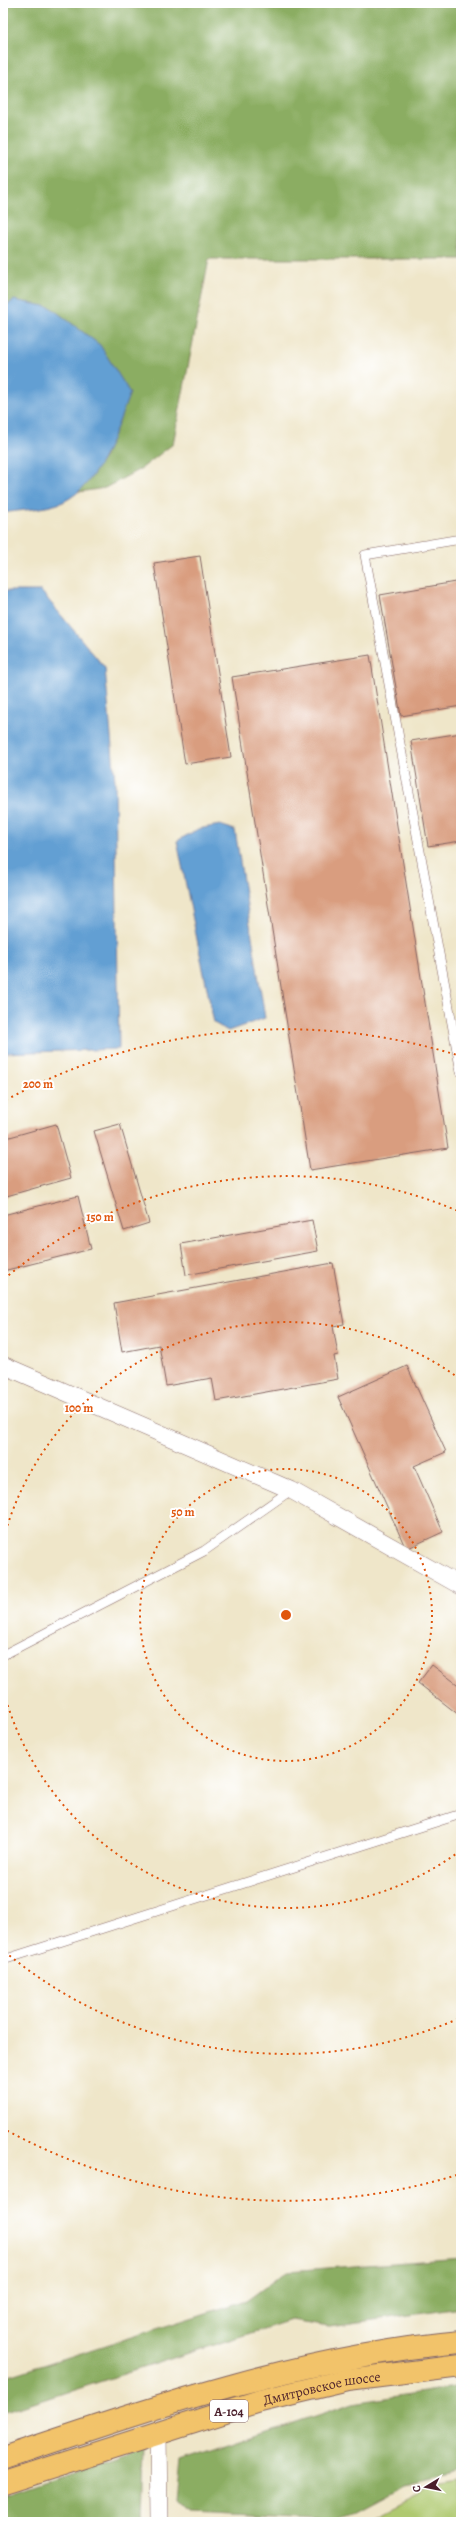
<svg xmlns="http://www.w3.org/2000/svg" width="464" height="2525" viewBox="0 0 464 2525" font-family="Alegreya,serif">
<style>
.green{fill:#afc96f;stroke:#7c744d}
.forest{fill:#8bad62;stroke:#6a6646}
.water{fill:#629fd3;stroke:#565f7f}
.building{fill:#d99d7f}
.lines{fill:none;stroke-linecap:round;stroke-linejoin:round}
.lane-casing{stroke:#846562;stroke-width:10}
.street-casing{stroke:#846562;stroke-width:18}
.highway-casing{stroke:#846562;stroke-width:24}
.lane{stroke:#fff;stroke-width:9}
.street{stroke:#fff;stroke-width:17}
.highway{stroke:#f2c36a;stroke-width:22}
.ring{fill:none;stroke:#e0560e;stroke-width:2;stroke-dasharray:2 4}
.labels{text-anchor:middle;stroke-width:4;stroke-linejoin:round;paint-order:stroke}
.shield{fill:#fff;stroke:#80626b;stroke-width:1}
.shield-label{font-size:13px;font-weight:bold;fill:#4a1f2b}
.street-label{font-size:14px;fill:#4a1f2b;stroke:#fff}
.centre{fill:#e0560e;stroke:#fff;stroke-width:2}
.ring-label{font-size:12px;text-anchor:middle;font-weight:bold;fill:#e0560e;stroke:#fff;stroke-width:4;stroke-linejoin:round;paint-order:stroke}
</style>
<rect width="100%" height="100%" fill="#fff"/>
<filter id="ink" filterUnits="userSpaceOnUse"><feTurbulence type="fractalNoise" baseFrequency=".025" numOctaves="2"/><feDisplacementMap in="SourceGraphic" scale="8" xChannelSelector="R" yChannelSelector="G"/><feConvolveMatrix kernelMatrix="1 2 1 2 8 2 1 2 1" color-interpolation-filters="sRGB"/></filter>
<filter id="wash" filterUnits="userSpaceOnUse"><feTurbulence type="fractalNoise" baseFrequency=".012" numOctaves="4" result="noise"/><feDisplacementMap in="SourceGraphic" scale="16" xChannelSelector="R" yChannelSelector="G"/><feGaussianBlur stdDeviation="0.9" result="paint"/><feColorMatrix in="noise" values="0 0 0 0 0 0 0 0 0 0 0 0 0 0 0 0 0 1.4 0 .05"/><feComposite in="paint" operator="in"/></filter>
<g filter="url(#wash)">
<rect width="100%" height="100%" fill="#efe6c9"/>
<path class="green" d="M461,2483V2522H362L429,2488Z"/>
<path class="forest" d="M3,3H461V259H209L173,444L142,468L105,488L79,492L106,455L14,300L3,308Z
M461,2258V2308L330,2326L291,2320L3,2413V2378L247,2300L287,2271Z
M461,2386V2473L404,2485L335,2522L189,2515L177,2503L181,2461L353,2403Z
M144,2449L142,2519L134,2522H3V2497Z"/>
<path class="water" d="M14,300L50,307L100,345L130,393C116,428 100,485 63,502C48,509 20,510 3,513V308Z
M3,591H41L105,668L115,781L119,1049L3,1053Z
M220,825L235,830L265,1018L228,1031L214,1023L177,841L198,829Z"/>
<g id="blocks">
<path class="building" d="M200,556L231,757L185,764L154,563Z
M461,581V706L401,716L380,595Z
M370,655L448,1148L310,1170L232,677Z
M461,733V841L428,846L411,741Z
M56,1124L71,1178L3,1197V1139Z
M120,1124L149,1223L124,1231L94,1131Z
M78,1196L91,1249L3,1271V1215Z
M312,1220L318,1251L186,1275L181,1244Z
M333,1263L344,1324L333,1326L338,1355L334,1356L338,1379L216,1401L212,1378L166,1386L159,1345L122,1352L114,1303Z
M407,1366L446,1452L414,1466L443,1532L406,1549L338,1397Z
M432,1665L461,1687V1712L459,1715L418,1683Z"/>
</g>
</g>
<g filter="url(#ink)">
<use href="#blocks" fill-opacity="0" stroke="#846562" stroke-width="1"/>
<g class="lines">
<defs>
<path id="lane" d="M461,539L365,555L461,1072
M3,1655L204,1551L291,1490
M3,1960L461,1814"/>
<path id="street" d="M3,1365L291,1490L461,1586
M158,2432L159,2522"/>
<g id="highway">
<path d="M3,2458C152,2408 303,2356 461,2342"/>
<path id="s1" d="M3,2483L260,2401L348,2380L461,2366"/>
</g>
</defs>
<use href="#lane" class="lane-casing"/>
<use href="#street" class="street-casing"/>
<use href="#highway" class="highway-casing"/>
<use href="#lane" class="lane"/>
<use href="#street" class="street"/>
<use href="#highway" class="highway"/>
</g>
</g>
<g class="ring">
<circle cx="286" cy="1615" r="146"/>
<path d="M460 1851A293 293 0 0 1 4 1693M4 1537A293 293 0 0 1 460 1379"/>
<path d="M458 2019A439 439 0 0 1 4 1951M4 1279A439 439 0 0 1 458 1211"/>
<path d="M457 2175A586 586 0 0 1 6 2130M6 1100A586 586 0 0 1 457 1055"/>
</g>
<g class="labels">
<rect class="shield" x="210" y="2400" width="38" height="22" rx="3"/>
<g class="shield-label">
<text x="229" y="2416">А-104</text>
</g>
<g class="street-label">
<text dy="5" stroke="none"><textPath href="#s1" startOffset="333">Дмитровское шоссе</textPath></text>
</g>
</g>
<circle cx="286" cy="1615" r="6" class="centre"/>
<g class="ring-label">
<text x="38" y="1088">200 m</text>
<text x="100" y="1221">150 m</text>
<text x="79" y="1412">100 m</text>
<text x="183" y="1516">50 m</text>
</g>
<rect width="464" height="2525" fill="none" stroke="#fff" stroke-width="16"/>
<g transform="translate(426 2487) rotate(260)" stroke="#ffffff" stroke-width="3" paint-order="stroke">
<path d="M0-3L7 15L0 10L-7 15Z" fill="#4a1f2b"/>
<text y="-6" font-size="11" font-weight="bold" text-anchor="middle" fill="#4a1f2b">С</text>
</g>
</svg>
